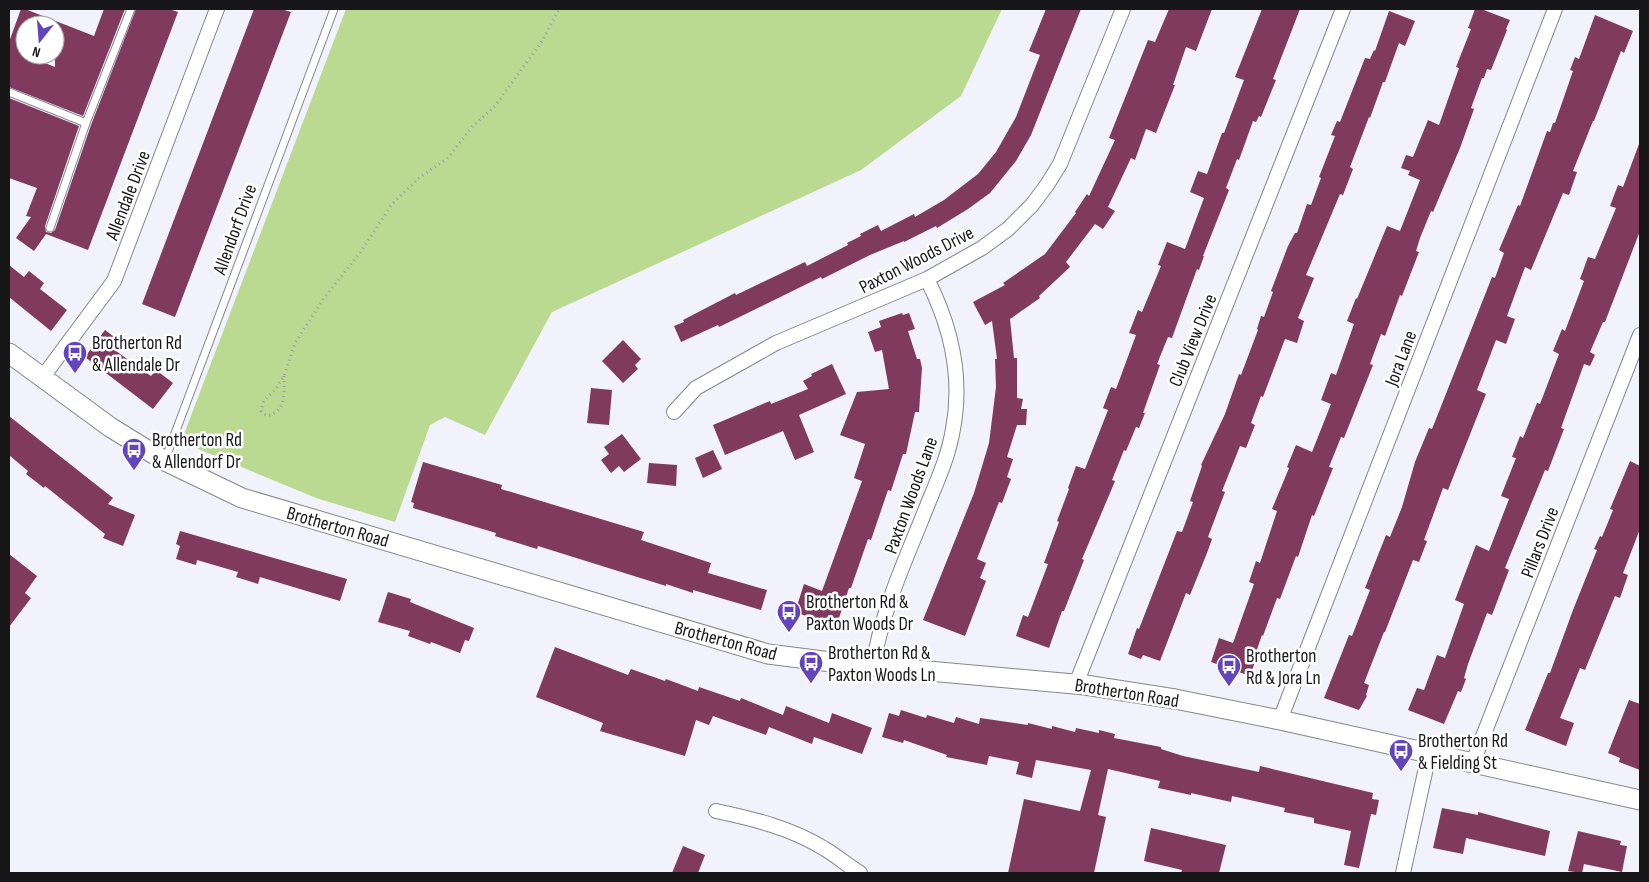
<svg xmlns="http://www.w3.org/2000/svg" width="1649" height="882" viewBox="0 0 1649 882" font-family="'Sofia Sans Condensed',sans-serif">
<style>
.green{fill:#bbda91}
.building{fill:#803a5e;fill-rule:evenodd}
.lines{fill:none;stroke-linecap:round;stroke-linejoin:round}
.lane-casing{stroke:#85868e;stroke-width:9}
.street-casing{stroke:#85868e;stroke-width:16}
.secondary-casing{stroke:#85868e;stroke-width:21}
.path{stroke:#9b9ca2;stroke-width:3;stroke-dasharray:1 4;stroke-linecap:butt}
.lane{stroke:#fff;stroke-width:7}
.street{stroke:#fff;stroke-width:14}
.secondary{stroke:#fff;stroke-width:19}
.labels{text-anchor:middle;stroke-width:5;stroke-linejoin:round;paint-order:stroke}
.street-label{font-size:19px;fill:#17171a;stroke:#fff}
.poi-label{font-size:19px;fill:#17171a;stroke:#fff;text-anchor:start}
</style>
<rect width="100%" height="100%" fill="#f1f2fb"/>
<path class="green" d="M346,9H1002L961,96L861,170L552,312L485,435L445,417L430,425L395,522L316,498L181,442Z"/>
<path class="building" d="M21,9H25L94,36L104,9H125L83,116L9,87V42ZM25,25H55V67L25,55Z
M136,9H169L178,12L88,250L46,234L34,251L16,238L31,217L26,216L37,188L9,178V98L79,126L45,226L46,232L51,233L55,230L91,125Z
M254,9H281L291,12L175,317L142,304Z
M1046,9H1081L1031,135L1016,161L990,193L968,209L937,228L936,226L904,242V241L870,255L822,279L821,277L719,327L718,325L681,342L674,326L684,322L683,320L735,293L736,295L805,262L807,266L848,245L847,243L861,236L860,234L878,225L881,231L914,214L915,217L944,200L978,174L996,152L1016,117L1040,55L1029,51Z
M1169,9H1212L1196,51L1186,47L1173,85H1175L1156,133L1146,129L1135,160L1131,158L1108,207L1115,211L1103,229L1095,224L1066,262L1070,267L1039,296L1040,298L1010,319L1014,358H1017V398L1023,399L1021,409H1027L1026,425H1017L1007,457L1013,459L1007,477L1011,479L1002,503L999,502L977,559L986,563L980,578L986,581L965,636L923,620L974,493L989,443L996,387L995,359H997L992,321L985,325L973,302L1005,285L1003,283L1045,254L1076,213L1075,212L1087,194L1089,196L1115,140L1109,138L1148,40L1155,42Z
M1262,9H1300L1273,79L1276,80L1261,117L1259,116L1256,122L1253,121L1239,160L1237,159L1226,188L1229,190L1203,256H1204L1199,270L1197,269L1172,338L1168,337L1157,364L1160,365L1143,413H1145L1139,428L1136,427L1126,451L1124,450L1112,480L1115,481L1110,493L1082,559L1084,560L1064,611H1062L1049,648L1016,636L1023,615L1028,617L1048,564L1044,563L1059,522L1057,521L1069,489L1068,488L1076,466L1085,469L1108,410L1103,408L1111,387L1116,389L1136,335L1129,333L1138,310L1142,312L1161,266L1158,265L1167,242L1185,249L1204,198L1190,192L1198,171L1207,174L1222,133H1224L1244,80L1235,77Z
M1475,9H1481L1510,20L1506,29L1507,30L1491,70L1487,69L1484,78H1482L1471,108L1474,109L1460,148L1433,212L1431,211L1420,238L1416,251L1419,252L1402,296L1400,295L1385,336L1381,334L1370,364L1373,365L1344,438L1341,437L1329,467L1333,468L1314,516L1312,515L1298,557L1296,556L1280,599L1277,598L1263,636L1262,635L1253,661L1255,662L1250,676L1211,662L1219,638L1233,643L1254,584L1249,582L1256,561L1260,563L1277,511L1272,509L1289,468L1287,467L1296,445L1312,452L1331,404L1321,400L1331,373L1336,375L1354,324L1347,321L1356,298L1357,299L1387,226L1400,231L1420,180L1408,175L1410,171L1401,168L1406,155L1413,157L1428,120L1439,125L1459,68L1456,67L1471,29L1468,28Z
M1389,11L1415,21L1405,46L1399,43L1385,82H1383L1370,118L1369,117L1350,167L1353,169L1343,195L1340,194L1306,275L1314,278L1298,318L1304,321L1297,343L1285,339L1263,397L1261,396L1251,423L1255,425L1246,448L1240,446L1222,491L1225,492L1208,537L1212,539L1207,553L1190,595L1186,593L1160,661L1143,655L1141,659L1128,654L1137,628L1139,629L1177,531L1182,532L1193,502L1190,501L1202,466L1201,465L1225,414L1239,374L1241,375L1258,330L1257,329L1261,316L1264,317L1273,292L1271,291L1288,246L1295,233H1297L1307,204L1311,205L1321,178L1319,177L1335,136L1331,135L1337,121L1340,122L1365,58L1370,59L1374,50L1375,51Z
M1595,15L1633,31L1624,53L1621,51L1594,121H1593L1573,171L1577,172L1569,195L1563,193L1531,270L1525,267L1507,316L1515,319L1506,344L1496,340L1477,390L1486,394L1448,490L1443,488L1424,540L1427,541L1419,562L1413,560L1385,632H1384L1364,683L1369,685L1366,695L1367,696L1359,710L1324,698L1349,635L1352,636L1370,590L1365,588L1386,535L1390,537L1402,507L1415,462L1429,428L1432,429L1438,414L1492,277L1495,278L1504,253L1499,250L1518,205L1520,206L1547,131L1550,132L1553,123H1555L1573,71L1570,70L1575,57L1579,59Z
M1639,144H1640V231L1605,322H1603L1590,352L1595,355L1590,366L1584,364L1561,428L1564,429L1548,471L1545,470L1509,558L1505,568L1509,570L1492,615L1487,613L1468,664L1464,678L1466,679L1461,692L1458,691L1444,724L1408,710L1417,688L1424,690L1437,655L1445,658L1464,604L1455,600L1476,545L1489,551L1509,499L1501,496L1516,458L1512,457L1520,436L1523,438L1537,403L1540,404L1559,354L1553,351L1562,329L1565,331L1584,281L1580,279L1588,257L1595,259L1616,208L1610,206L1618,185L1623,187Z
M9,265L24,277L29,271L44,283L40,289L67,310L51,331L9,297Z
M902,313L903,315L909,313L915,329L908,331L917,359H920L922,368L919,412H915L906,454H903L891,491L888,490L871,540L868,539L851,588H849L836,627L795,612L804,584L822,591L862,481L854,478L865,444L840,435L857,392L889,389L882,350L875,352L868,332L881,327L879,321Z
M105,330L122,343L116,351L151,376L156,370L173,383L153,409L85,357Z
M623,340L641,359L635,365L638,369L623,383L602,361Z
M832,364L846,394L799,415L814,452L795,460L783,431L725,455L713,425L770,401L771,404L808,389L803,381L812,376L811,374Z
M591,388L612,390L609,425L587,423Z
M9,416L113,498L108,504L135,515L123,546L103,538L105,534L45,486L44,488L26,474L28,471L9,455Z
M622,434L641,459L624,472L619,466L611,473L601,460L609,454L604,447Z
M713,450L722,469L703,478L695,458Z
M1630,461L1640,466V529L1623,573L1628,575L1620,598L1615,596L1585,670L1580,668L1560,718L1574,723L1566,746L1525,730L1548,673H1550L1573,610L1597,550L1594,549L1600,536L1602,537L1613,510L1610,509Z
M423,462L502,485L501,489L644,532L641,540L711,563L708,573L767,590L761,610L693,590V593L666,584V586L538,546L537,549L495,536L496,533L413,508L414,503L411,502Z
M649,463L677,465L676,486L647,483Z
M180,531L347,579L340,601L260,577L258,584L236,577L238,572L197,560L196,565L176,559L180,546L176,544Z
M9,554L37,576L25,593L31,598L9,627Z
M388,592L411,599L410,602L474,628L469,641L465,640L460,653L431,642L430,644L408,636L410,631L378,622Z
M555,647L628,675L631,669L665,681L666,679L698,691L699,687L740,701L741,698L783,715L786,706L829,723L832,713L872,728L862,754L814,737L812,744L769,727L766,735L713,716L709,725L696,720L685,756L600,731L603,723L536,697Z
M1629,700L1640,704V770L1619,762L1620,758L1608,753Z
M901,710L926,718L927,715L954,723L956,717L979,724L980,718L1028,725V723L1052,729V726L1075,732L1076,728L1099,733V730L1115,734L1114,738L1161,747V749L1183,756L1259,772L1260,766L1352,788L1373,793L1372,799L1379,800L1376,815L1371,814L1359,868L1344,865L1351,831L1314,823V818L1284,812L1285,808L1232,796L1231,802L1191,793V795L1158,788L1160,781L1108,769L1098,815L1106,817L1094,873H1008L1024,799L1080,811L1091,770L1036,760L1032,778L1016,774L1019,762L989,756L987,765L946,757L947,755L904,740L903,743L882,737L889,713L899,716Z
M1442,808L1478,815V812L1550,831L1545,856L1466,838L1463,854L1433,848Z
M1151,828L1226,845L1219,873H1181L1182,870L1144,861Z
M1578,831L1621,841L1620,845L1627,846L1622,872L1584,864L1582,873L1568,871Z
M683,846L705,855L698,873H672Z"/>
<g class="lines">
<defs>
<path id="lane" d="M9,92L86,123
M50,228L86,123L131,9
M165,460L334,9"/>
<path id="street" d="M42,378L114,281L217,9
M674,412L696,388L776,343L927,279L982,248L1008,229L1032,205L1047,185L1060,164L1123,9
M873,666C882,608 908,555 929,501C939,477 949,454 953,429C963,376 951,326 927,279
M1076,684L1343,9
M1280,720L1555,9
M1473,762L1640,335
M716,811C754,819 791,828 825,849C837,856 848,866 860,873
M1403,873L1429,754"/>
<path id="secondary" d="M9,353L110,427L165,461L242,498L768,654L839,663L1085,685L1175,699L1280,720L1640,800"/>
</defs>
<use href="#lane" class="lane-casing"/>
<use href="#street" class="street-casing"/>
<use href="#secondary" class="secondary-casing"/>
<path class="path" d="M284,376C284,393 287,411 267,416L261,411L264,400L275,390L284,376L295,343L324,298L360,253L392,204L419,178L448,158L472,127L495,106L542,41L559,9"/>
<use href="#lane" class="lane"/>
<use href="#street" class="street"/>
<use href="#secondary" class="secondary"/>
</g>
<defs>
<symbol id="bus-pin" viewBox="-11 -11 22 30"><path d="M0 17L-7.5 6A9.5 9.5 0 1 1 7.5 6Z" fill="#6244bc" stroke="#fff"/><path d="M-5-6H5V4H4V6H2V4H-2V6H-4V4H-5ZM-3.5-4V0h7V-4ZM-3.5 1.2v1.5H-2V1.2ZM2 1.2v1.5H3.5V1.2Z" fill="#fff"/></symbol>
</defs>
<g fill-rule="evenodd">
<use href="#bus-pin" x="61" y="339" width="28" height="38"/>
<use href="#bus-pin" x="120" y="436" width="28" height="38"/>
<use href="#bus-pin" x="775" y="598" width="28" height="38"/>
<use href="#bus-pin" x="797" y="649" width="28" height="38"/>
<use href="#bus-pin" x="1215" y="652" width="28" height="38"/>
<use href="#bus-pin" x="1387" y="737" width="28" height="38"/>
</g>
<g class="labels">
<g class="street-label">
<text transform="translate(127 195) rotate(-69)" y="7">Allendale Drive</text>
<text transform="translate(234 229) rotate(-70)" y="7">Allendorf Drive</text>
<text transform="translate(916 259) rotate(-27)" y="7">Paxton Woods Drive</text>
<text transform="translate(1192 340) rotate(-68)" y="7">Club View Drive</text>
<text transform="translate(1400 358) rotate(-69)" y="7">Jora Lane</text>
<text transform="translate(910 495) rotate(-70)" y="7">Paxton Woods Lane</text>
<text transform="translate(338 526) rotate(16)" y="7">Brotherton Road</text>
<text transform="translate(1539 542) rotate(-69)" y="7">Pillars Drive</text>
<text transform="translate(726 640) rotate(15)" y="7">Brotherton Road</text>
<text transform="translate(1127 692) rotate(9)" y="7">Brotherton Road</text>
</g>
<g class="poi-label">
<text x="92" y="349">Brotherton Rd<tspan x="92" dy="22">&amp; Allendale Dr</tspan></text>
<text x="152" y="446">Brotherton Rd<tspan x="152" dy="22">&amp; Allendorf Dr</tspan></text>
<text x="806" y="608">Brotherton Rd &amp;<tspan x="806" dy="22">Paxton Woods Dr</tspan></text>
<text x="828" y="659">Brotherton Rd &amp;<tspan x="828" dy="22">Paxton Woods Ln</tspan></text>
<text x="1246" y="662">Brotherton<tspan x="1246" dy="22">Rd &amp; Jora Ln</tspan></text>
<text x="1418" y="747">Brotherton Rd<tspan x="1418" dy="22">&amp; Fielding St</tspan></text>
</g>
</g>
<rect width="1649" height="882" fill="none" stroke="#17171a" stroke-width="20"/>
<g transform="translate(40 40) rotate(197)"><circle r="24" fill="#ffffff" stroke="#a2a2a3"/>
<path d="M0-4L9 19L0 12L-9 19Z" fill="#6244bc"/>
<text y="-8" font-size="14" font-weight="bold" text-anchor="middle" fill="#17171a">N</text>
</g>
</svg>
